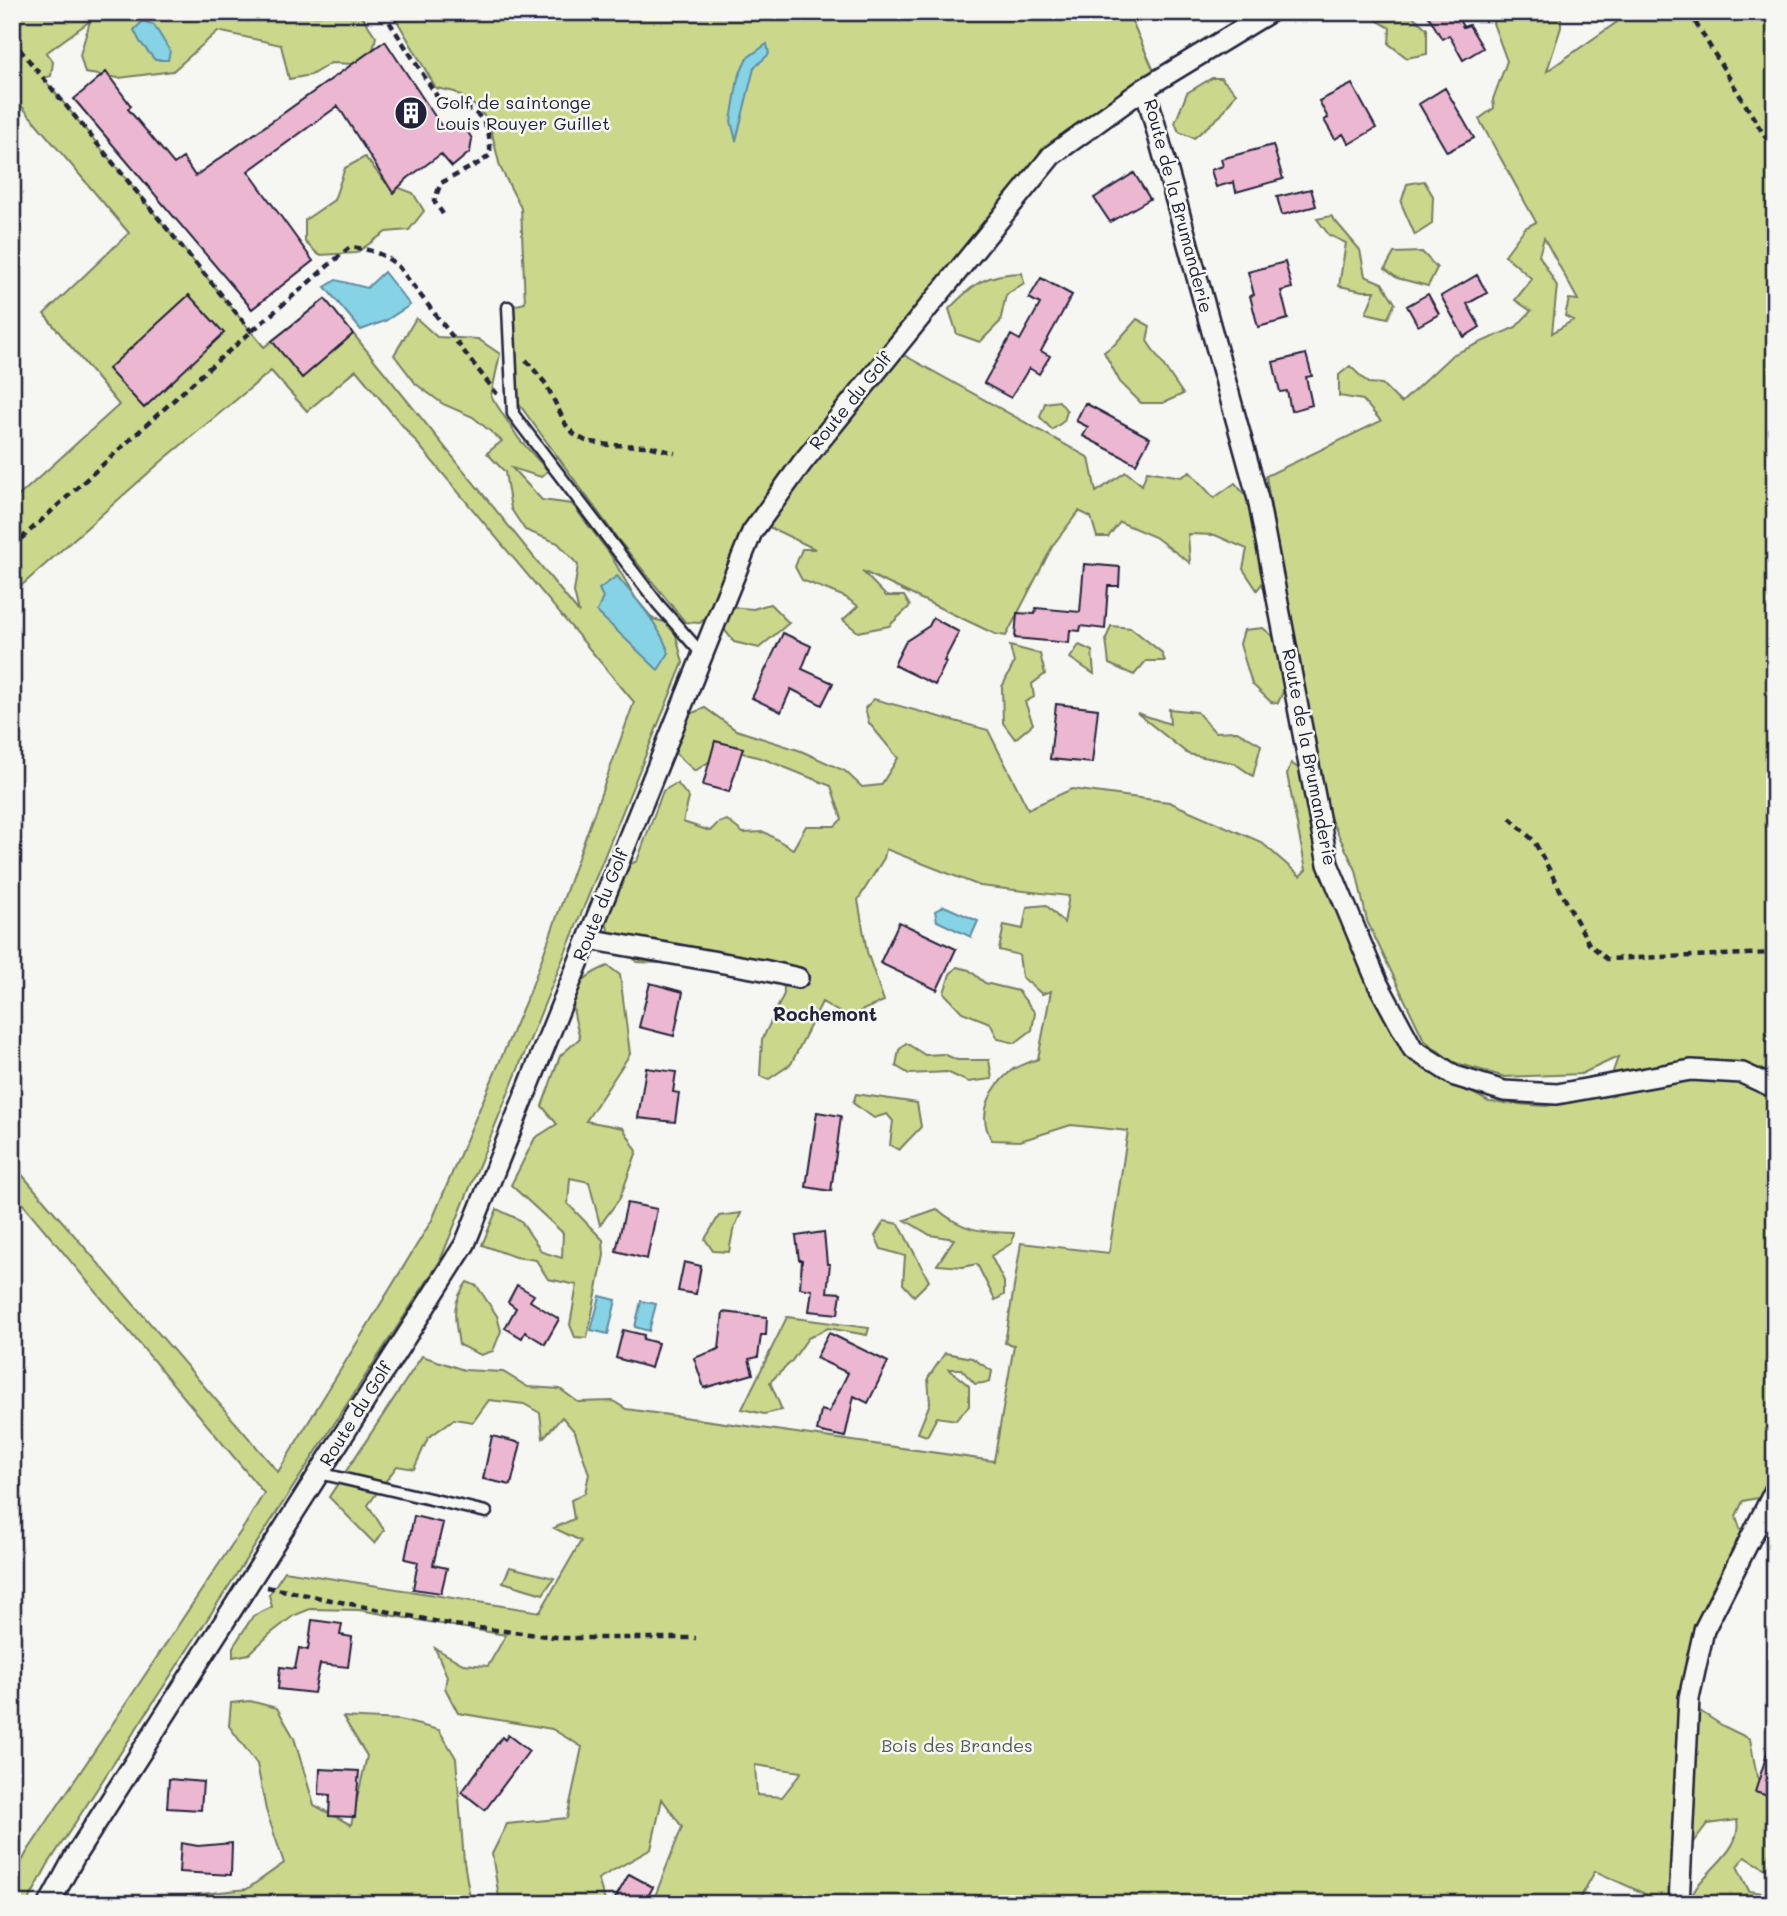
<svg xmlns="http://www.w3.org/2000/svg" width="1787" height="1916" viewBox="0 0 1787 1916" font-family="Mali,sans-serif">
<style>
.green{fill:#cbd88b;stroke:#767d63;stroke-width:2;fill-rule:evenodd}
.water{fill:#86d3e5;stroke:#5e8ca1;stroke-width:2}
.building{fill:#ecb7d1;stroke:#22223b;stroke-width:2}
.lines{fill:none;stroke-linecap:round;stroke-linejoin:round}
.lane-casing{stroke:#22223b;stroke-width:15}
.street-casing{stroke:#22223b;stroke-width:24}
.path{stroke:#22223b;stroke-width:4.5;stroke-dasharray:7 5;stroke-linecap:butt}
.lane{stroke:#f6f6f2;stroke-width:10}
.street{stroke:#f6f6f2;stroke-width:19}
.labels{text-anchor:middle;stroke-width:5;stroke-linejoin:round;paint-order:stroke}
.poi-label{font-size:18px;fill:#22223b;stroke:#f6f6f2;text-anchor:start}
.street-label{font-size:18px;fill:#22223b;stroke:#f6f6f2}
.park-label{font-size:18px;fill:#555953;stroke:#f6f6f2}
.neighbourhood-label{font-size:19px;font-weight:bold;fill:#22223b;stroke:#f6f6f2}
</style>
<rect width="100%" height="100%" fill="#f6f6f2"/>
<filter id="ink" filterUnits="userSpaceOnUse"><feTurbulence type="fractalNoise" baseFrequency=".0143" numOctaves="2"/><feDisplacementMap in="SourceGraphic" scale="14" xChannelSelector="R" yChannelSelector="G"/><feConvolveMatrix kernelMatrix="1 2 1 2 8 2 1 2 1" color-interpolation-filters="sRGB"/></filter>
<g filter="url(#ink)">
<path class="green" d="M12,12H102L94,19L114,12L134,17L138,12H313L315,16L332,12H359L376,37L373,50L353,64L331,63L311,75L289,79L281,45L218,31L173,71L119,78L85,73L80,55L90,21L46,53L53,62L51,76L43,78L264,347L325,299L579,613L574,592L578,565L558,543L525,530L511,509L505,472L487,453L502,441L473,417L443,404L416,384L394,355L416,318L437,337L478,339L500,354L491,396L519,439L548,471L541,477L512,468L542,500L572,504L610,554L636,599L653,619L673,624L683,663L440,1261L47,1866L27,1904H12V1880L27,1852L245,1525L264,1493L12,1191V1163L278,1472L432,1220L532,986L634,702L356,370L307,411L271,371L163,460L12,594V502L119,405L44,314L129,233L12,95Z
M392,12H1128L1158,80L1052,155L893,349L1089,458L1096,492L1126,472L1142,485L1147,471L1181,477L1190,472L1214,498L1235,483L1251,502L1267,577L1257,590L1243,569L1247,549L1215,535L1188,534L1190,563L1155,537L1120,522L1108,537H1097L1091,517L1079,511L1053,545L1006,636L995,634L862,571L886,596H904L910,606L889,626L858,632L843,620L858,606L845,597L802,580L795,567L802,549H815L759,522L709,614L700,623L685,622L620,542L519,404L508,348V307L525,303L521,208L500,167L489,121L474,105L455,92L436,88Z
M1377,12H1408L1427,29V54L1407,58L1389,44L1390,28L1378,21Z
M1500,12H1561V27L1547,71L1617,22L1621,12H1775V1490L1772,1495L1743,1501L1736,1516L1746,1547L1704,1630L1689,1704L1723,1726L1750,1739L1757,1777L1775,1806V1870L1766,1869L1745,1857L1737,1866L1749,1891L1775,1895V1904H1693L1690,1901C1699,1871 1743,1854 1737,1820L1707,1824L1681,1858L1679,1904H1667L1595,1871L1577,1904H652L682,1827L662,1799L651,1849L598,1879L606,1904H500L492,1854L507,1824L567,1818L582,1747L552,1729L458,1713L445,1688L447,1676L435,1648L463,1664L488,1666L506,1635L359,1610L310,1609L293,1616L270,1634L249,1654L233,1657V1647L253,1616L272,1607L269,1595L285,1571L540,1612L581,1541L554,1528L574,1519L571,1500L585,1493L589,1474L575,1432L562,1417L543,1438L540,1413L524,1404L489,1400L473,1422L454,1419L428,1438L414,1469L397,1466L368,1505L384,1530L375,1544L329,1497L422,1356L464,1370L503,1372L528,1387L560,1389L578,1402L613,1401L626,1409L994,1461L1014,1345L1005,1343L1021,1243L1109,1253L1128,1131L1071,1125L1020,1141L992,1140C976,1115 990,1088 1012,1070C1019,1065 1030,1062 1038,1059L1051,991L1042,994L1022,977L1019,955L999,950L1004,925L1023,929L1027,907L1046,905L1064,923L1069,896L980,886L886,849L884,858L858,900L867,952L884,1001L847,1017L822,1002L791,1064L769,1079L760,1076L762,1040L784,994L783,964L680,945L661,963L637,962L609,933L604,915L624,867L637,861L663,791L677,783L689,798L683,822L710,831L718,823L727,820L743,833L764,832L793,849L806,826H835L842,819L831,786L764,759L728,749L695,771L674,752L687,715L705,708L736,730L801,751L845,771L862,787L881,785L898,758L869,723L865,708L874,699L988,730L1028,809L1072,789L1169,802L1261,842L1300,876L1306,870L1287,774L1291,763L1302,771L1346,882L1359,924L1409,1030L1447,1079L1489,1102L1546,1106L1605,1095L1618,1057L1581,1074L1505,1077L1453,1062L1424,1040L1367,921L1356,870L1329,816L1318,772L1320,767L1287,604L1266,476L1381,421L1363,400L1339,396V375L1350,366L1368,383L1382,384L1401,403L1452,355L1516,327L1531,311L1515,300L1532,279L1505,255L1525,228L1536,222L1479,119L1494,108L1493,99L1507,61L1493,23ZM1544,238L1578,300L1569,299L1565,316L1573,320L1552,333L1557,286L1539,255ZM755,1765L801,1772V1773L782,1797L757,1795Z
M1212,78H1221L1236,93L1221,115L1194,138L1179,132L1175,123L1187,93Z
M365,157L386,183L413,193L424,211L409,230L386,232L356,253L319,255L305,242V220L334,200L345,168Z
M1424,181L1433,196L1432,224L1415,235L1401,203L1407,184Z
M1331,216L1360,250L1365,276L1382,283L1395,303L1388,318L1366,313L1375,291H1363L1339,286L1346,243L1329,235L1317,219Z
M1422,252L1437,268L1428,286L1397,278L1385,269L1394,253Z
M1022,273L1024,283L1006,295L1000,322L980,342L957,334L949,309C974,283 985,274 1022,273Z
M1137,319L1150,326L1147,341L1183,394L1163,403H1141L1120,382L1104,352L1115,344Z
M1059,401L1067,411L1064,421L1052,430L1040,417L1045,403Z
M770,604L789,623L759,648L734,642L724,629L731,607L753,609Z
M1111,626L1131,628L1161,652L1165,661H1146L1134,675L1109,664L1106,639Z
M1263,628L1275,638L1287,683L1278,703L1271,702L1252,684L1240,644L1244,630Z
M1079,645L1092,651L1094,674L1070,658Z
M1010,646L1040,654L1045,674L1032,684L1034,697L1025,702L1033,724L1015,739L1003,723L1002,687L1014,663Z
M1169,709L1197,712L1215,732L1237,731L1261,745L1253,776L1234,763L1188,754L1137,713L1170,724Z
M608,966L620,975L630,1054L586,1121L623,1128L637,1151L620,1198L600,1225L589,1182L570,1178L568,1204L603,1240L604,1255L587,1338L575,1337L570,1325L577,1285L548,1279L536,1260L515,1257L482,1245L497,1209L520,1220L542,1252L562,1258L563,1233L511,1185L535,1138L557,1124L542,1106L560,1056L580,1038C569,1000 567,982 608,966Z
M957,967L969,970L985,983L1018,991L1035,1013L1032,1030L1015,1043L998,1039L990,1023L962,1012L944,993L950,974Z
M906,1043L925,1055L944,1054L957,1060H989L992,1079L968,1082L947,1072L909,1074L896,1066L899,1050Z
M856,1094L917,1103L921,1127L899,1150L890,1145L893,1121L887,1114L874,1118L853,1103Z
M937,1209C963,1231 981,1232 1014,1233L1012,1243L991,1256L1004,1282V1295L995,1300L977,1264L963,1267L937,1265L954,1239L930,1235L905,1220Z
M741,1213L733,1231L729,1252L713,1251L705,1239L719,1216Z
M884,1221L899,1224L929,1281L914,1296L903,1284L905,1256L881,1249L875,1236Z
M467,1282L477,1286L497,1316L501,1331L493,1351L481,1355L459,1345C455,1318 450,1305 467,1282Z
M787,1317L869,1328L867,1335L828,1328L808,1338L791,1362L770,1382L782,1410L764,1414L742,1409Z
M945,1353L972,1358L992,1371L990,1382L975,1384L961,1369H949L969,1386V1406L956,1420L937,1417L927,1436L918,1433L930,1403L928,1378Z
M510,1567L554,1578L543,1594L503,1582Z
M250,1701L277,1708L294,1738L314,1805L351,1825L367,1756L343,1717L400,1720L439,1730L456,1758L464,1862L471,1904H177L184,1896L247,1889L284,1863L266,1810L257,1764L229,1726L231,1703Z"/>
<path class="water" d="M143,21L154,25L170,51L168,60H155L140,42L134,30Z
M767,44L769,54L754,68L736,141L731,121L738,78L747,58Z
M384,272L410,305L385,321L361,330L325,287L336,280L367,288Z
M617,576C638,601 658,623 669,653L658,670L597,612L603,597L599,589Z
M944,906L978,921L971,937L937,921L935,911Z
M600,1296L616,1300L608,1334L591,1330Z
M641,1301L656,1304L649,1331L635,1327Z"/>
<path class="building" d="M1426,12H1455L1463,27L1469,25L1483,48L1463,60L1449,35L1442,39Z
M385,41L442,127L456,125L468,132L472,139L470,152L452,167L441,154L408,178L393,193L338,106L248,171L313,261L252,309L74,99L106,72L131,106L128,109L174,164L183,158L195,176Z
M1352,84L1376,128L1349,144L1343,134L1335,139L1324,120L1328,118L1319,101Z
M1445,88L1474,138L1447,152L1419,104Z
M1273,145L1283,179L1236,192L1234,182L1216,187L1211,170L1223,166L1221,159Z
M1134,173L1150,199L1110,222L1094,198Z
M1311,189L1316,206L1282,215L1277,197Z
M1285,262L1292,288L1281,291L1288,319L1258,327L1250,296L1254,295L1248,272Z
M1477,275L1487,293L1467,304L1480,327L1464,337L1441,296Z
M1041,278L1072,295L1041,351L1050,356L1039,374L1029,368L1011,398L984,383L1011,335L1020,340L1040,304L1029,298Z
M1428,294L1439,314L1418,326L1407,306Z
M189,295L224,333L144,408L108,369Z
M325,299L353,334L302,378L272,341Z
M1306,354L1312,376L1306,377L1312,405L1291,411L1287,391L1280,392L1273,362Z
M1085,403L1150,438L1136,464L1083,436L1088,427L1076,421Z
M1084,564L1120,567L1119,586H1108L1105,629L1081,626L1080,631L1070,630L1069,643L1015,638L1017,613L1035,614L1036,608L1080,612Z
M933,618L959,632L944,661L946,662L935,685L894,665L906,641L929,626Z
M783,633L811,646L802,669L833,683L822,705L791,689L781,712L752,698Z
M1056,704L1098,709L1092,763L1050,759Z
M715,741L743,748L729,792L703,785Z
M899,922L956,949L937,990L880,963Z
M650,983L683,992L674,1036L639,1027Z
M646,1068L676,1072L673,1092L679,1093L675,1122L638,1118Z
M817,1112L841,1116L831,1191L806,1187Z
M627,1203L657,1209L647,1259L616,1251Z
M824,1232L827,1264H830L827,1292L841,1293L838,1314L809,1311L812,1290L800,1288L802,1260H799L796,1236Z
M684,1262L701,1266L696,1294L678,1291Z
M517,1285L534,1295L530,1301L559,1319L545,1344L525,1332L522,1338L505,1328L516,1308L508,1302Z
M723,1312L767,1317L766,1335H761L758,1357L749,1359L753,1374L704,1388L694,1358L719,1349Z
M623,1330L644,1335L643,1339L658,1343L651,1368L616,1358Z
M829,1333L888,1362L868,1403L854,1396L845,1437L817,1431L821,1410L829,1412L848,1373L816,1358Z
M492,1436L521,1443L511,1485L483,1479Z
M414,1516L443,1523L433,1565L447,1568L441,1593L413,1589L418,1562L405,1559Z
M312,1620L342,1624L340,1635L352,1637L348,1667L320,1664L314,1693L278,1689L280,1667L295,1669L299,1648L308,1650Z
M508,1735L529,1751L485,1810L462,1792L502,1737L505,1740Z
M1771,1741L1775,1742V1798L1755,1792Z
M320,1769L359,1771L355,1817L329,1816L330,1795L319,1794Z
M169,1779L203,1782L201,1810L167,1808Z
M181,1843L198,1846L232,1843L231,1875L179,1872Z
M629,1874L653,1887L644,1904H612Z"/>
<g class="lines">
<defs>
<path id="lane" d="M508,307L513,414L658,604L702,654
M319,1473L486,1512"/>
<path id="street" d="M1145,88L1258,499L1328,864L1378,984L1413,1049L1455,1076L1504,1091L1557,1094L1691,1070L1742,1073L1775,1088
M588,939L763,970L798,978
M49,1904L75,1856L465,1244L752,532L802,463L1052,155L1145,88L1270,12
M1679,1904L1689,1698L1704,1630L1775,1490"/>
</defs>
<use href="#lane" class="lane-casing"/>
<use href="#street" class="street-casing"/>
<path class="path" d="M383,12L442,104C476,104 492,120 490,155L481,162L441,183L434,201L443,214
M1689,12L1775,153
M12,40L252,332
M526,360L546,384L566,425L575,435L586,441L609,445L649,446L675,453
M12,547L209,368L350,247C369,249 382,253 397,265L497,394
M1510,818L1534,841L1589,944L1607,959L1775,953
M267,1587L454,1625L563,1638H696"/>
<use href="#lane" class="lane"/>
<use href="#street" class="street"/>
</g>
</g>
<defs>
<symbol id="building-disc" viewBox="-11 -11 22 22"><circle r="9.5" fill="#22223b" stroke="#f6f6f2"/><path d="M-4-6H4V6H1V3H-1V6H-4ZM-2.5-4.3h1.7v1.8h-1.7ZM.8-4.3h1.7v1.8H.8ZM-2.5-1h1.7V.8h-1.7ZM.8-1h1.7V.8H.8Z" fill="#fff"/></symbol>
</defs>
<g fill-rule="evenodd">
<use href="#building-disc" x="392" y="94" width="38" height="38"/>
</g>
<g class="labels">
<g class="poi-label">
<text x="436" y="109">Golf de saintonge<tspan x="436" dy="21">Louis Rouyer Guillet</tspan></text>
</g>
<g class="street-label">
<text transform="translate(1178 206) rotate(75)" y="6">Route de la Brumanderie</text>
<text transform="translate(851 401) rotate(-51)" y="6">Route du Golf</text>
<text transform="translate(1309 757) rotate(79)" y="6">Route de la Brumanderie</text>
<text transform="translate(601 905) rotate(-68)" y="6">Route du Golf</text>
<text transform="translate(356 1414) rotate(-58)" y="6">Route du Golf</text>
</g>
<g class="park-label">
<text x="957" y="1752">Bois des Brandes</text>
</g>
<g class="neighbourhood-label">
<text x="825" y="1021">Rochemont</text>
</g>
</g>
<rect width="1787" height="1916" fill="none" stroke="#f6f6f2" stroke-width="42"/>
<rect x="21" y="21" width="1745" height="1874" fill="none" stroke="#22223b" stroke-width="2.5" filter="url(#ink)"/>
</svg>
